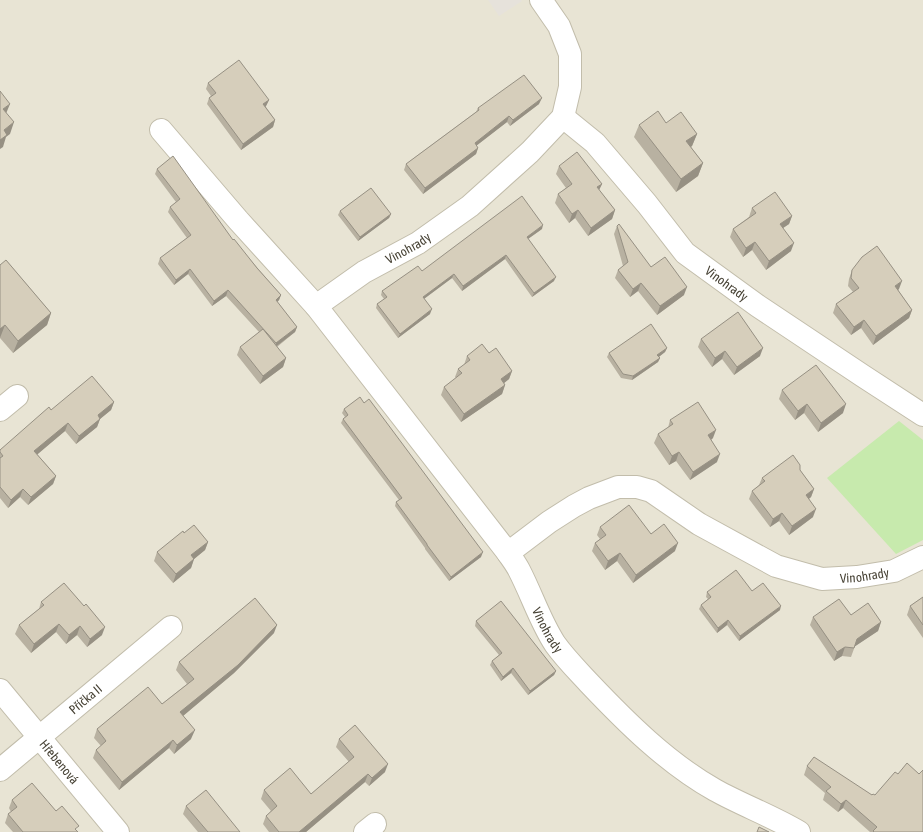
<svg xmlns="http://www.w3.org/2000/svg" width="923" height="832" viewBox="0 0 923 832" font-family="'Asap Condensed',sans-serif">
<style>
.residential{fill:#e8e4d4}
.industrial{fill:#e6e2db}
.green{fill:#c7eaad}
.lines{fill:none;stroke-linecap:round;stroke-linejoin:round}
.minor-casing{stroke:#c2bdab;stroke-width:24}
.minor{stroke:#fff;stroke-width:22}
.wall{fill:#b8b1a1}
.shaded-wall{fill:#969083}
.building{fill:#d6cebb;stroke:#969083}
.labels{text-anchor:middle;stroke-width:3.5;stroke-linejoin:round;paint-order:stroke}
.street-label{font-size:13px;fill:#474235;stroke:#fff}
</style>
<rect width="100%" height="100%" fill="#f4f1e6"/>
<path class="residential" d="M0,0H923V832H0Z"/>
<path class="industrial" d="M488,0H521L522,1L499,16Z"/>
<path class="green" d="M899,421L923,440V540L896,554L827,478Z"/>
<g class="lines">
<defs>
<g id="minor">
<path id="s1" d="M563,117L595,143L647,204L685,253L758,306L863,376L923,415"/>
<path id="s2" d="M161,130L238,220L316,306L508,553C512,559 516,564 519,570C532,595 540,621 555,644C565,658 577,670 589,683C626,722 667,763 715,790C742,805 772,816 799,832"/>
<path id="s3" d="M316,306L364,272L418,243L470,206L530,152L563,117L570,87V54L559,26L541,0"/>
<path d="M0,410L17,396"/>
<path id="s4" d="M508,553L549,522L574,506L589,498L618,487H637L651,491L699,524L776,566L822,579L857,577L894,571L923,557"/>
<path id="s5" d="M0,690L118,832"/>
<path id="s6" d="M0,770L171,627"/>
<path d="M365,832L375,824"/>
</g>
</defs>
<use href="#minor" class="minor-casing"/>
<use href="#minor" class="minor"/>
</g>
<path class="wall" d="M208,83L269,100L266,106V107L275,120L273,127L241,150L207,104L209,98L211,96L206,89Z
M539,104L510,126L507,122L476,146L478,148L476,154L423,194L404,170L406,164L476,112L478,108Z
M666,123L697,134L692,146L691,147L703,163L698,176L676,192L634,137L639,125Z
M559,166L602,184L599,190L615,210L612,219L588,236L575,218L569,223L555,203L558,194L566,188L556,174Z
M157,169L233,240L281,295L279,300L277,302L297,327L295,332L277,347L286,358L283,367L260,384L237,355L240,347L259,332L226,296L212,306L188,274L174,285L158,264L160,258L187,238L168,212L170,207L176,202L155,174Z
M752,208L792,216L789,224L783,228L791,251L766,270L752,250L743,257L730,237L733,229L749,217Z
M340,211L391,214L389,218L358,241L338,215Z
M617,226L651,267L684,295L657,315L638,291L630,297L615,278L618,270L623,266L614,234Z
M542,229L528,239L554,281L532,297L505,259L462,291L452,278L424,299L430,314L398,338L376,308L377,304L384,299L381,295L382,291L422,271Z
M6,260L51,313L47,325L13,353L0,338Z
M852,270L899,289L898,290L912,310L909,318L873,345L861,328L851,335L833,313L836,304L853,292L848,286L849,279Z
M701,339L760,356L734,375L722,359L712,367L698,347Z
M667,348L665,352L659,357L660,358L658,362L632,380L621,378L607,357L609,353Z
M489,353L512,371L509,379L504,383L505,385L502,394L461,422L441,395L444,387L456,378L455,377L458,369L464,365L467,356Z
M782,390L843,413L818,432L804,413L795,420L779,399Z
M114,402L111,410L100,419L97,427L76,444L65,431L37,454L56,476L53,484L28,505L20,497L8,508L0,498V450L51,410Z
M344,409L481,557L449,581L425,549V548L395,506L396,502L399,500L341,423L343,419L345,417L342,413Z
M670,420L713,438L711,440L717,462L690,480L676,461L669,465L654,443L658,434L668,428Z
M800,470L814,489L811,497L809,499L813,517L789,535L779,521L770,527L749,499L752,491L759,485L762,478Z
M600,527L651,534L675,551L633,583L617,561L605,570L592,551L595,543L600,539L597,535Z
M184,533L208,542L205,550L194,559L191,568L173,583L154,561L157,552Z
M752,591L780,610L739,641L727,625L717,633L699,609L701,605L708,599L706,597L707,592Z
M923,597V638L907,615L910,606Z
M41,602L102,635L87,647L77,635L66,644L56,632L31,653L15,634L19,625L39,609Z
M851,615L881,622L878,631L855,646L851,657L842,656L834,661L810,625L813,617Z
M476,621L556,671L554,675L528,695L511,673L501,681L490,665L492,661L499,655L475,626Z
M274,633L234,673L183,716L191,739L174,754L169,748L119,790L93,758L96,750L101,746L94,738L97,729L162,704L187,684L176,670L179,662Z
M339,739L385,772L369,786L365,782L306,832H269L263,824L266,816L271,811L261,799L264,790L311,794L349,762L336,747Z
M807,766L872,795H875L898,774H919L923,832H870L843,808L838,812L823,800L825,793L804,775Z
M12,800L56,811L78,832H13L5,823L8,814L11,812L9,808Z
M186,806L240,832H198L183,814Z"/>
<path class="shaded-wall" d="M542,98L539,104L510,126L513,120Z
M269,100L266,106L261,111L263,104Z
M10,104L5,116L3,109Z
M509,116L507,122L472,149L475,143Z
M275,120L273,127L241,150L243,144Z
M14,122L10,134L6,137L3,147L0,149V140L4,130Z
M697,134L692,146L682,153L686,141Z
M478,148L476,154L423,194L425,188Z
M703,163L698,176L676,192L681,179Z
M602,184L598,192L597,187Z
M578,210L575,218L569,223L572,214Z
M615,210L612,219L588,236L591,228Z
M391,214L389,218L358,241L360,237Z
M792,216L789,224L777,232L780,224Z
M543,225L542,229L525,241L527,237Z
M755,242L752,250L743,257L746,248Z
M794,243L791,251L766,270L769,261Z
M506,255L505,259L462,291L463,286Z
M190,269L188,274L174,285L176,280Z
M454,274L452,278L421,301L423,297Z
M556,277L554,281L532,297L534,293Z
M902,281L899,289L892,295L895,286Z
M641,283L638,291L630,297L633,289Z
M687,287L684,295L657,315L660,306Z
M228,290L226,296L212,306L214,301Z
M281,295L279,300L274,306L276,300Z
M432,309L430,314L398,338L400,334Z
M912,310L909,318L873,345L876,336Z
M51,313L47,325L13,353L18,341Z
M864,320L861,328L851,335L854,327Z
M5,325L0,338V329Z
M297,327L295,332L274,348L276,343Z
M667,348L665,352L656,359L657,355Z
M763,348L760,356L734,375L737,367Z
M725,351L722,359L712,367L715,358Z
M286,358L283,367L260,384L263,376Z
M660,358L658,362L632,380L633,376Z
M512,371L509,379L498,388L501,379Z
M505,385L502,394L461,422L464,414Z
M114,402L111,410L100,419L97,427L76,444L79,436L98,415Z
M807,404L804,413L795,420L798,411Z
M846,404L843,413L818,432L821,423Z
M68,423L65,431L32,459L34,451Z
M716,430L713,438L705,444L708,435Z
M679,452L676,461L669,465L672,456Z
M720,454L717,462L690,480L693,472Z
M56,476L53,484L28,505L31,497Z
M23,489L20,497L8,508L11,500Z
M814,489L811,497L802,504L806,495Z
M816,509L813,517L789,535L792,526Z
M782,513L779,521L770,527L773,519Z
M208,542L205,550L188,564L191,555Z
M678,543L675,551L633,583L636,575Z
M483,552L481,557L449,581L451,577Z
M620,553L617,561L605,570L608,561Z
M194,559L191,568L173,583L176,574Z
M781,606L780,610L739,641L740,636Z
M728,620L727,625L717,633L718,628Z
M881,622L878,631L854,647L857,639Z
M59,624L56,632L31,653L34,644Z
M277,625L274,633L234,673L177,721L180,712Z
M80,626L77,635L66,644L69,635Z
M105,627L102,635L87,647L90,639Z
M845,647L842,656L834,661L837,652Z
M513,668L511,673L501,681L503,677Z
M556,671L554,675L528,695L530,691Z
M195,730L191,739L174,754L177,745Z
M173,740L169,748L119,790L122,782Z
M388,764L385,772L369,786L372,778Z
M368,774L365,782L306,832H299Z
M846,800L843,808L838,812L841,804Z"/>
<path class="building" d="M239,60L269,100L263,104L275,120L243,144L209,98L216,93L208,83Z
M524,75L542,98L513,120L509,116L475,143L478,148L425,188L406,164L479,110L478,108Z
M0,91L10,104L3,109L14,122L4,130L7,135L0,140Z
M658,111L666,123L681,112L697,134L686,141L703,163L681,179L639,125Z
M577,152L602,184L597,187L615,210L591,228L578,210L572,214L558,194L572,184L559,166Z
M173,156L233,240L234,239L257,268L281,295L276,300L297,327L276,343L228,290L214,301L190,269L176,280L160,258L191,235L170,207L180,199L157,169Z
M371,188L391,214L360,237L340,211Z
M775,192L792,216L780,224L794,243L769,261L755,242L746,248L733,229L756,213L752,208Z
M522,196L543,225L527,237L556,277L534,293L506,255L463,286L454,274L423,297L432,309L400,334L377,304L387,297L382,291L418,266L422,271Z
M619,224L651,267L665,257L687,287L660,306L641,283L633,289L618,270L628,262L617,226Z
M877,246L902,281L895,286L912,310L876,336L864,320L854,327L836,304L859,288L851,278L852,270L862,257Z
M6,260L51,313L18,341L5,325L0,329V265Z
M738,312L763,348L737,367L725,351L715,358L701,339Z
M651,324L667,348L657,355L660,358L633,376L623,374L609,353Z
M263,329L286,358L263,376L240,347Z
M482,344L489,353L496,348L512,371L501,379L505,385L464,414L444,387L462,373L458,369L470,360L467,356Z
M816,365L846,404L821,423L807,404L798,411L782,390Z
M92,376L114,402L98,415L100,419L79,436L68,423L34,451L56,476L31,497L23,489L11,500L0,487V458L3,456L0,452V450L49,407L51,410Z
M360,397L364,403L369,399L483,552L451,577L427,545V544L396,502L402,498L343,419L348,415L344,409Z
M698,402L716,430L708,435L720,454L693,472L679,452L672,456L658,434L673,424L670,420Z
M793,455L800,465V470L814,489L806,495L816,509L792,526L782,513L773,519L752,491L765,481L762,478Z
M629,505L651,534L664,524L678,543L636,575L620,553L608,561L595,543L606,535L600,527Z
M194,525L208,542L191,555L194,559L176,574L157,552L183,531L184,533Z
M736,570L752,591L763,583L781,606L740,636L728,620L718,628L701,605L711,597L707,592Z
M64,583L84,606L86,604L105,627L90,639L80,626L69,635L59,624L34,644L19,625L44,605L41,602Z
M923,597V625L910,606Z
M255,598L277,625L238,665L180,712L195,730L177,745L173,740L122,782L96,750L106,741L97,729L148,687L162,704L194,679L179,662Z
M839,599L851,615L868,603L881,622L857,639L854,648L845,647L837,652L813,617Z
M501,601L556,671L530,691L513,668L503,677L492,661L502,653L476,621Z
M355,725L388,764L372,778L368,774L299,832H279L266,816L277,806L264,790L290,768L311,794L354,757L339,739Z
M814,757L872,795L873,794L875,795L895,772L898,774L907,763L919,774L923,770V832H874L873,831L877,827L846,800L841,804L826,791L831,787L807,766Z
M32,783L56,811L62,806L79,826L75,829L78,832H23L8,814L17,807L12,800Z
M206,790L240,832H208L186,806Z
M759,827L769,832H757Z"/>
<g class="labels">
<g class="street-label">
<text dy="5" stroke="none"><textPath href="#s3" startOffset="109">Vinohrady</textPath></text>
<text dy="5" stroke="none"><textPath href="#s1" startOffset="235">Vinohrady</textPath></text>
<text dy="5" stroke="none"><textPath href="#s4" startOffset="399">Vinohrady</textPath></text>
<text dy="5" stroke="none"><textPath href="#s2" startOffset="634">Vinohrady</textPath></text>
<text dy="5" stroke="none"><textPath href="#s6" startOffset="111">Příčka II</textPath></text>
<text dy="5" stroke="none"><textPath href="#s5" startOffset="93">Hřebenová</textPath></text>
</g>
</g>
</svg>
